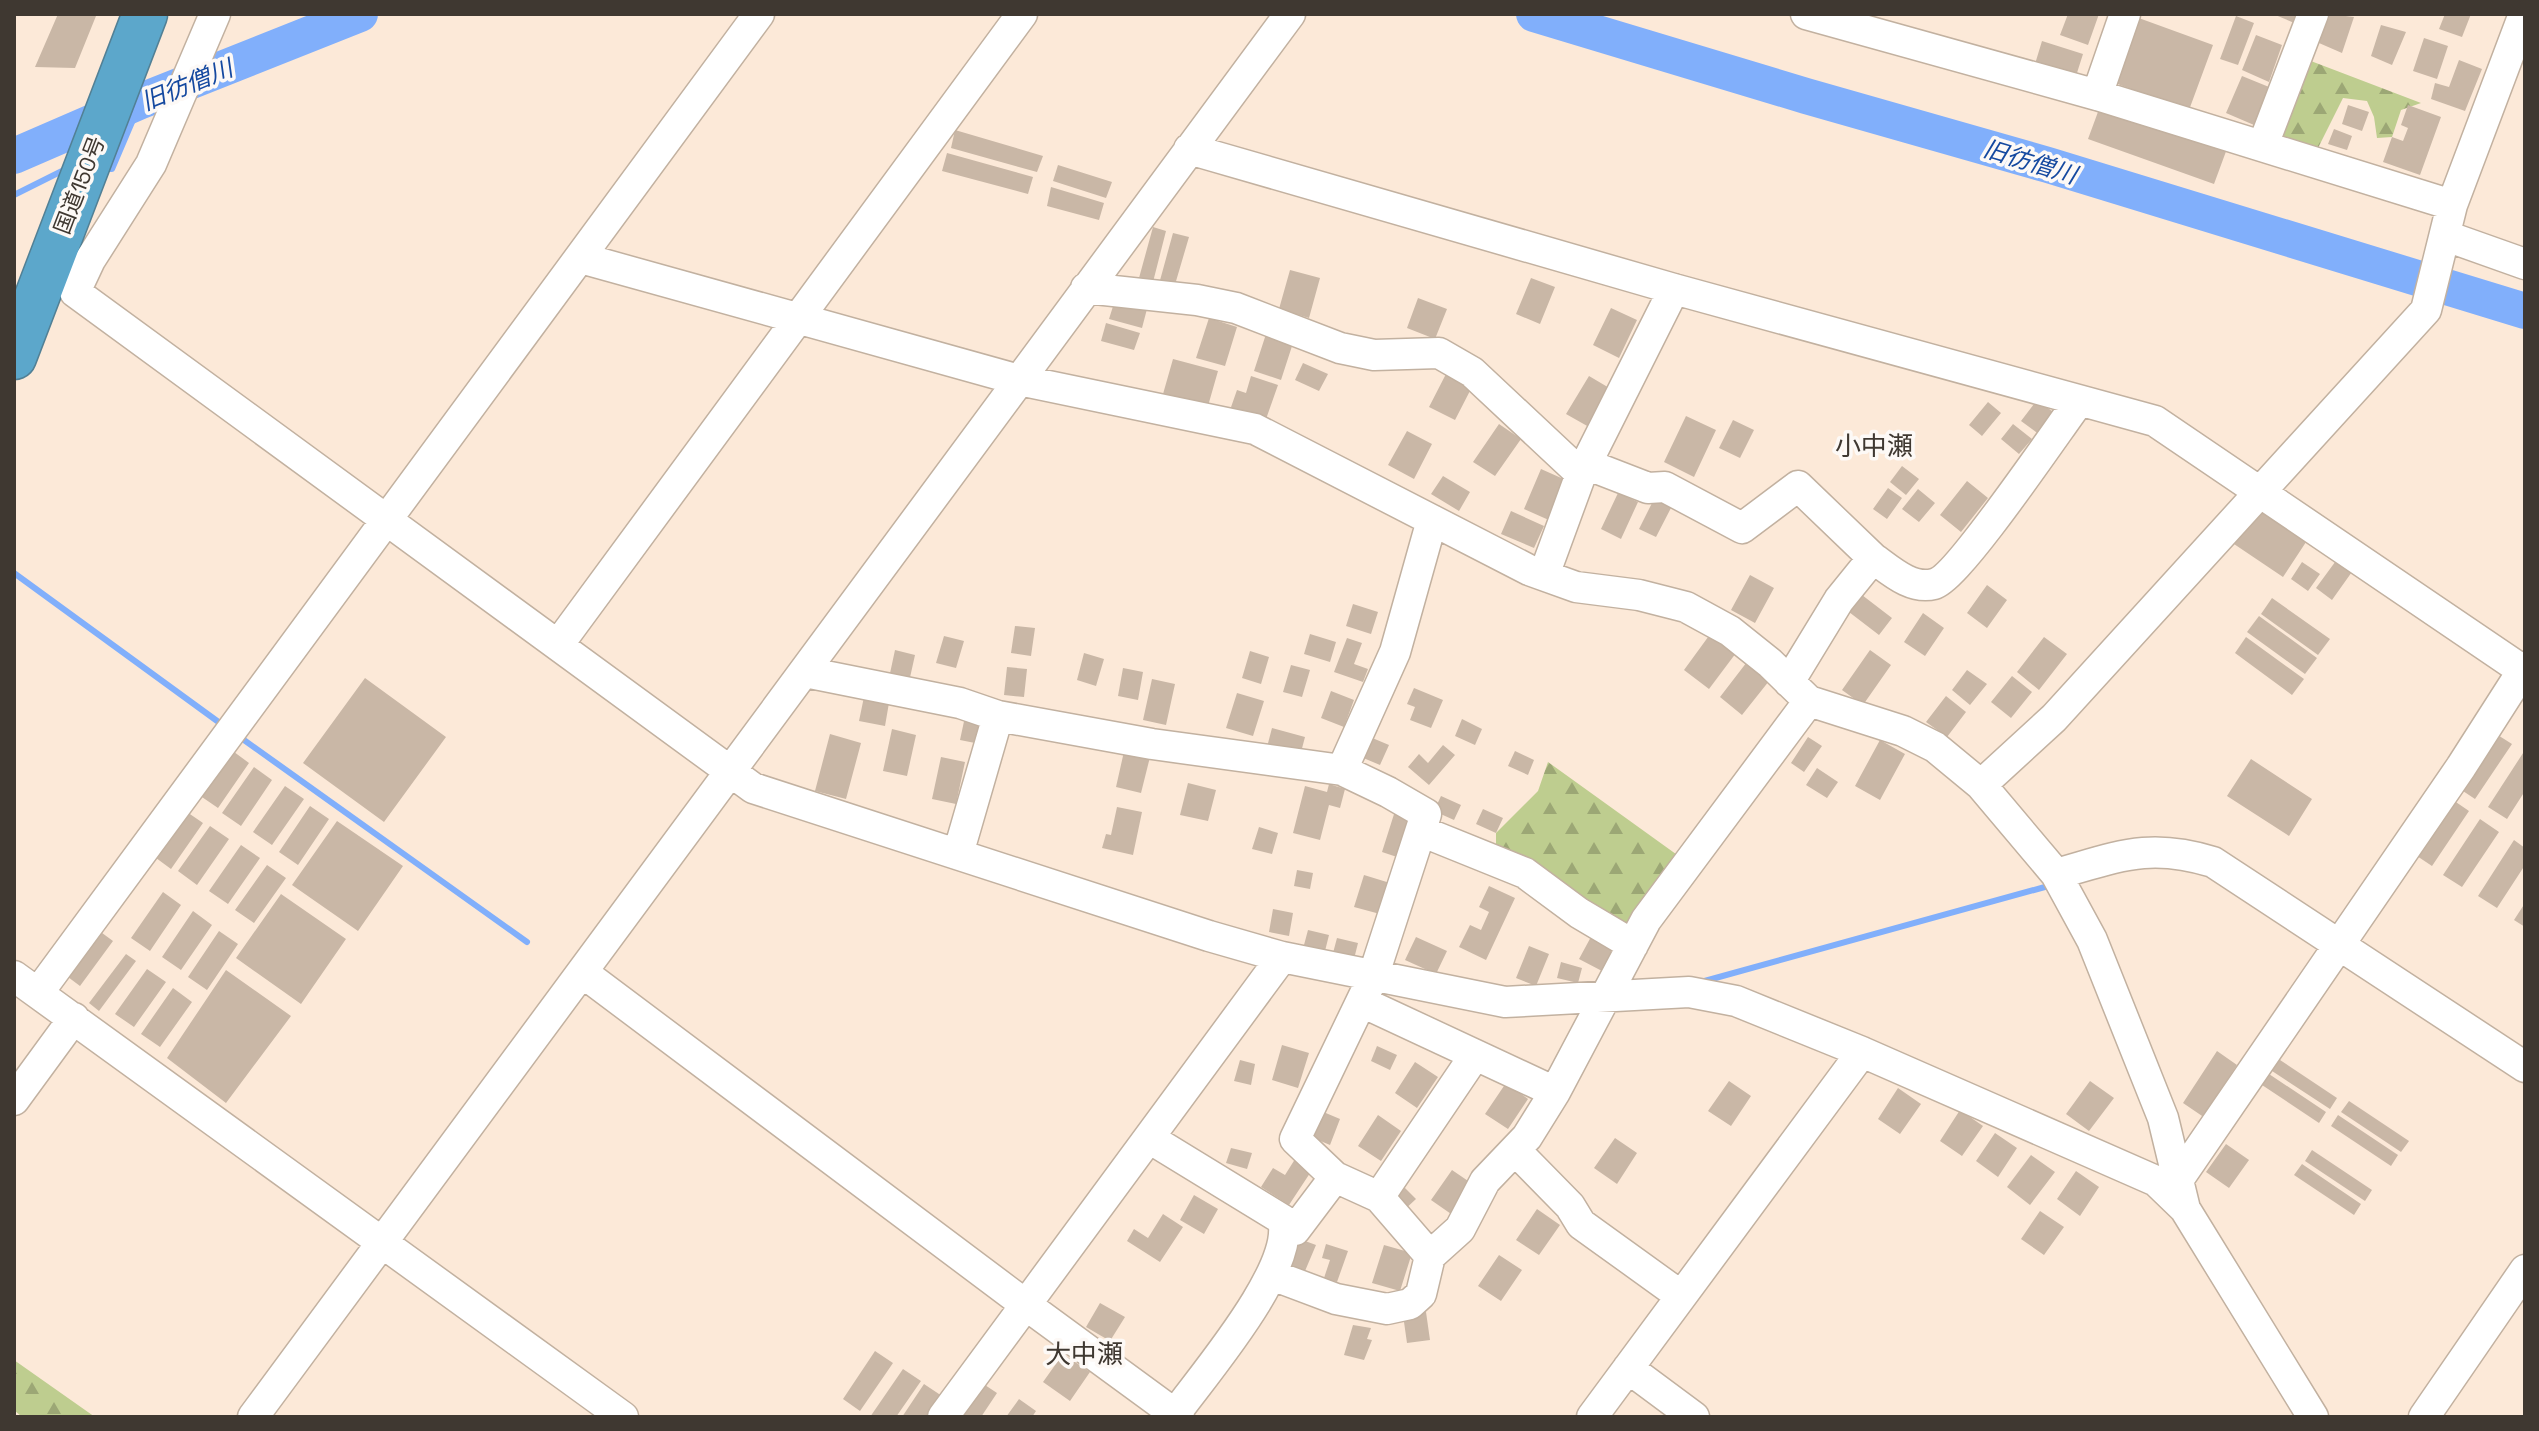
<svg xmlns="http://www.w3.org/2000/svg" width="2539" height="1431" viewBox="0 0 2539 1431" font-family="'Space Grotesk','Noto Sans JP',sans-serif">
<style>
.forest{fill:url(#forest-firs)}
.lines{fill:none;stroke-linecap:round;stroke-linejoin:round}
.stream{stroke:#81affb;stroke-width:6}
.river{stroke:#81affb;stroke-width:36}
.building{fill:#c9b7a6}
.minor-casing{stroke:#c2b1a0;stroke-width:33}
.highway-casing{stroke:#528095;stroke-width:47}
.minor{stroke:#fff;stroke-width:30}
.highway{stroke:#5ca7cb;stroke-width:44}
.labels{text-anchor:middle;stroke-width:7;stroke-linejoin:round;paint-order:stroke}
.street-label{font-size:22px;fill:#3f3831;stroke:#fdf9f6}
.water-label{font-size:24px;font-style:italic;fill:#1549a0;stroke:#fdf9f6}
.quarter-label{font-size:26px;fill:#3f3831;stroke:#fdf9f6}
</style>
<defs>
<pattern id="forest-firs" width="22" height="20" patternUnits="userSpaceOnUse" patternTransform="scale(2)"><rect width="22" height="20" fill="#becd8f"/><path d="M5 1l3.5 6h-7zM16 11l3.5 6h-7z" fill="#9ca775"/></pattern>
</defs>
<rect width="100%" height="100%" fill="#fce9d8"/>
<path class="forest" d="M2303,58L2421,103L2401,110L2392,137L2377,138L2374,117L2367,101L2343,98L2318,148L2266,136Z
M1548,762L1687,862L1628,940L1496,861V833L1538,791Z
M14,1360L95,1417H22L14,1410Z"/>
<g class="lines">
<path class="stream" d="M101,169H112L141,101
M14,195L66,169
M14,573L224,726
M237,735L527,942
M1701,982L2052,885"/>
<path class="river" d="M1534,14L1806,96L2048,165L2525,311
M14,156L141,101L360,14"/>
</g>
<path class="building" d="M58,14L96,16L75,68L35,67Z
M2068,14H2099L2088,45L2060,35Z
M2273,14H2304L2299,25Z
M2329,14L2354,17L2342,53L2319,43Z
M2445,14H2471L2462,37L2439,29Z
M2236,16L2254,23L2238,65L2220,59Z
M2136,17L2213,45L2189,110L2112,82Z
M2381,25L2406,32L2392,65L2371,56Z
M2256,35L2282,45L2269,82L2242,70Z
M2424,38L2448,46L2437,79L2413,71Z
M2042,41L2083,54L2076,76L2035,64Z
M2459,60L2482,69L2465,111L2431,99L2435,83L2449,87Z
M2242,76L2269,87L2254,125L2226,113Z
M2102,101L2228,146L2214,184L2088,139Z
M2348,105L2369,112L2362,131L2342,124Z
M2408,105L2441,117L2420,175L2383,162L2392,137L2403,141L2408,128L2401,125Z
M2334,129L2352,136L2347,150L2328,144Z
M955,130L1043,156L1037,172L951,148Z
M947,153L1033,177L1028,194L942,171Z
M1058,165L1112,182L1106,198L1053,181Z
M1051,187L1104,203L1099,220L1047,206Z
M1153,227L1166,231L1153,282L1139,278Z
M1173,233L1189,237L1174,288L1159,284Z
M1290,270L1320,278L1309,318L1279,309Z
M1531,278L1555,287L1540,324L1516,314Z
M1418,298L1447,309L1435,339L1407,328Z
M1115,300L1147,309L1142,328L1109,319Z
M1611,308L1637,320L1619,358L1593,345Z
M1209,318L1237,327L1225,366L1196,358Z
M1106,323L1140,333L1134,350L1101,341Z
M1266,334L1293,343L1281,380L1254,371Z
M1173,359L1218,371L1208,406L1163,394Z
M1303,363L1328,374L1319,391L1295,380Z
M1447,372L1473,385L1455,420L1429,407Z
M1251,376L1278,385L1265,422L1230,410L1237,390L1246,393Z
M1589,376L1611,389L1589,427L1566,414Z
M2037,400L2056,414L2040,435L2021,421Z
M1988,402L2001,413L1982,436L1969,425Z
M1686,416L1716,430L1694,477L1664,462Z
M1733,420L1754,430L1740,458L1719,448Z
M1499,424L1521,439L1495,476L1473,462Z
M2013,424L2032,439L2019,454L2001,439Z
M1407,431L1432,444L1414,479L1388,465Z
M1902,466L1919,479L1906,495L1890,482Z
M1541,469L1568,481L1551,521L1524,509Z
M1443,476L1470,492L1459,511L1431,494Z
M1967,481L1988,498L1961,532L1940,515Z
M1888,488L1902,498L1887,519L1873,509Z
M1918,489L1935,503L1919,522L1902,509Z
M1618,493L1638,502L1621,539L1601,529Z
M1655,497L1672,506L1656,537L1639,529Z
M2258,507L2308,539L2283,577L2234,544Z
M1511,511L1544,526L1534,548L1501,534Z
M2338,558L2354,569L2332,600L2316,588Z
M2302,562L2320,574L2308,591L2291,579Z
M1750,575L1774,588L1755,623L1731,610Z
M1987,585L2007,600L1987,628L1967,613Z
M1862,595L1892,618L1879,635L1849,612Z
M2272,598L2330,639L2318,655L2261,614Z
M1353,604L1378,612L1371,634L1346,626Z
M1923,613L1944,628L1925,656L1904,642Z
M2259,616L2317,658L2305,674L2247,632Z
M1015,626L1035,628L1031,656L1011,653Z
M1711,633L1736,653L1709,689L1684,670Z
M1310,634L1336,642L1330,662L1304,654Z
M944,636L964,641L956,668L936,663Z
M2044,637L2067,654L2039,690L2017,672Z
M2246,637L2304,679L2292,695L2235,653Z
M1347,638L1362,643L1354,664L1368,669L1363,682L1334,672Z
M895,650L915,655L909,682L889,678Z
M1870,650L1891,665L1863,705L1842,690Z
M1250,651L1269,657L1261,684L1242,678Z
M1084,653L1104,659L1096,686L1077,680Z
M1750,658L1773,676L1742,715L1720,697Z
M1291,665L1310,670L1302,697L1283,692Z
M1007,667L1027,669L1024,697L1004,695Z
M1123,668L1143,672L1138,700L1118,696Z
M1967,670L1987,684L1970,705L1952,690Z
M2012,676L2032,692L2011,718L1991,702Z
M365,678L446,737L384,822L303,763Z
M1152,679L1175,684L1166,725L1143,720Z
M1414,688L1443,700L1431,728L1410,720L1415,707L1407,704Z
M1331,691L1354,700L1344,727L1321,718Z
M865,692L890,697L885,726L859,721Z
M1237,693L1264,701L1253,736L1226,728Z
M1946,696L1966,712L1947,737L1926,722Z
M966,712L986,716L980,744L960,740Z
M1462,719L1482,729L1475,745L1455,736Z
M1272,728L1305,737L1300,756L1267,747Z
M892,729L916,735L907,776L883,771Z
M2493,732L2512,744L2475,799L2457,787Z
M830,734L861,743L846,799L815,791Z
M1370,737L1389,745L1380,765L1361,757Z
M1808,737L1822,746L1804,772L1791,763Z
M1880,740L1905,754L1880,800L1855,786Z
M1443,745L1455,755L1429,785L1408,767L1419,754L1428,763Z
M1125,747L1151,753L1141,793L1116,787Z
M230,749L249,763L218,808L199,795Z
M2525,750V791L2507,819L2488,807Z
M1515,751L1534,760L1528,775L1508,766Z
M941,757L965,762L956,804L932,799Z
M2251,759L2312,799L2289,836L2227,796Z
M254,767L272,780L241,826L222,813Z
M1817,768L1838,782L1827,798L1806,785Z
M1188,783L1216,790L1208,821L1180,815Z
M1329,784L1345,789L1340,808L1329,805L1320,840L1293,833L1305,786L1327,792Z
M285,786L304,799L272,845L253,832Z
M1441,796L1461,805L1454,820L1434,811Z
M2450,798L2469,811L2432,866L2414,854Z
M310,806L329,819L298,865L279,852Z
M1117,807L1142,812L1133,855L1102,848L1106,834L1111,835Z
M1483,809L1503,818L1496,833L1476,824Z
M184,810L203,823L171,869L152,855Z
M1395,811L1414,817L1400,858L1382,852Z
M2480,819L2499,832L2462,887L2443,875Z
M337,821L403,866L358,931L292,885Z
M210,826L229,839L197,885L178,871Z
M1259,827L1278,833L1272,854L1252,849Z
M2514,840L2525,848V865L2497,908L2478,896Z
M241,845L260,858L228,904L209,891Z
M267,865L286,878L254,923L235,910Z
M1297,870L1313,873L1310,889L1294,886Z
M1364,875L1390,883L1380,914L1354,907Z
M1489,886L1515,898L1486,960L1459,947L1470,925L1481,930L1489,912L1479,907Z
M163,892L181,905L150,951L131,938Z
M281,894L346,939L301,1004L236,958Z
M2525,903V927L2514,920Z
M1273,909L1293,913L1289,936L1269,932Z
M193,911L212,925L181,970L162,957Z
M98,930L113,941L80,986L64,974Z
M1308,930L1329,935L1325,951L1304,945Z
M219,931L238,944L207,990L188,977Z
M1592,935L1614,947L1602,971L1579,959Z
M1416,937L1447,951L1436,974L1405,960Z
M1337,938L1358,943L1354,959L1333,953Z
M1529,946L1549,954L1536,986L1516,978Z
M126,954L136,961L99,1011L89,1003Z
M1561,962L1582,968L1578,983L1557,978Z
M147,969L166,982L134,1027L115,1014Z
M226,970L291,1016L226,1103L167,1058Z
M173,988L192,1002L160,1047L141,1034Z
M1282,1045L1309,1053L1298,1088L1272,1080Z
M1377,1046L1397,1055L1390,1070L1371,1061Z
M2217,1051L2237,1065L2218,1094L2223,1098L2208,1120L2183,1103Z
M2277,1058L2337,1098L2330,1109L2269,1069Z
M1240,1060L1255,1064L1251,1085L1234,1081Z
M1415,1062L1438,1077L1417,1108L1395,1093Z
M2266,1072L2326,1112L2319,1123L2259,1083Z
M1729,1081L1751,1096L1731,1126L1708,1111Z
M2090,1081L2114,1098L2089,1131L2066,1114Z
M1506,1083L1528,1099L1508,1129L1485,1114Z
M1898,1088L1921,1104L1900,1134L1878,1119Z
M2349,1101L2409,1141L2401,1152L2341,1112Z
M1960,1110L1983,1126L1962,1156L1940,1141Z
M1321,1111L1340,1119L1330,1145L1311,1137Z
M1378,1115L1401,1131L1381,1161L1358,1146Z
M2338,1115L2398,1155L2391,1166L2331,1126Z
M1995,1133L2017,1148L1998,1177L1976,1161Z
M1615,1138L1637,1153L1617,1184L1594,1168Z
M2226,1144L2249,1160L2229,1188L2206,1172Z
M1231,1148L1252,1153L1247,1169L1226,1163Z
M2312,1150L2372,1190L2365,1201L2305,1161Z
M2031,1155L2055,1172L2030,1205L2007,1187Z
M1297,1156L1314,1167L1289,1205L1261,1187L1273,1168L1285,1175Z
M2302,1164L2361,1204L2354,1215L2294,1175Z
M1452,1170L1474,1185L1454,1216L1431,1200Z
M2076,1171L2099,1187L2080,1216L2057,1199Z
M1400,1183L1416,1199L1402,1212L1387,1196Z
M1194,1195L1218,1209L1204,1234L1180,1220Z
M1537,1209L1560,1225L1539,1255L1516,1240Z
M2040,1211L2064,1227L2044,1255L2021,1239Z
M1163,1214L1183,1227L1160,1262L1127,1241L1134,1229L1148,1238Z
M1297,1238L1316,1245L1305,1271L1287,1264Z
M1326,1244L1348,1251L1337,1282L1324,1278L1330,1260L1322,1258Z
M1384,1245L1412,1253L1400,1291L1372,1283Z
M1499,1255L1522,1270L1501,1301L1478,1286Z
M1100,1303L1125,1317L1110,1341L1086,1327Z
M1426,1312L1430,1340L1407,1343L1403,1315Z
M1353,1325L1371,1328L1367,1339L1372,1340L1364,1360L1344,1355Z
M875,1351L893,1363L860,1411L843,1399Z
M1063,1354L1090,1372L1070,1401L1043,1382Z
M903,1369L921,1381L896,1417H870Z
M979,1381L997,1393L981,1417H955Z
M924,1384L942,1396L928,1417H902Z
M1019,1399L1036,1411L1032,1417H1006Z"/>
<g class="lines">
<defs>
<path id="minor" d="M215,14L151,164L90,260L75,292L753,788L1209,936L1282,957L1505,1002L1689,992L1736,1001L1862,1052L2156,1181L2185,1209L2313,1417
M1806,14L2097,95L2452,205
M2097,95L2125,14
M2263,145L2313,14
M1189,149L1674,289L2155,421L2525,672
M2446,236L2525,264
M581,258L1019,380L1255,429L1529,570L1576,587L1639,595L1686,607L1730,631L1770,663L1809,701L1903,731L1935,747L1981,785L2056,874L2092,940L2163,1118L2185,1209
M1086,288L1197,300L1236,308L1340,348L1374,355L1439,353L1472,372L1581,474
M1586,464L1648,488L1665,487L1742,528L1798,486L1873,558
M1544,575L1581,474L1674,289
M558,645L1022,14
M805,672L960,703L998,716L1152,744L1342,770L1388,792L1426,814L1373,977L1295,1139L1335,1177L1379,1197L1475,1055
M1789,682L1839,600L1873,558C1890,570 1911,590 1934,584C1958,578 2058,429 2079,401
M1342,770L1395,652L1432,520
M1981,785L2054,718L2426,310L2452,205L2524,14
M1421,831L1525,873L1579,913L1633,945
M958,854L998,716
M2056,874C2118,857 2148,842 2213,862L2525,1067
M582,972L1026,1305L1179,1417
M14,976L623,1417
M38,993L759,14
M1362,1002L1555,1092
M14,1100L74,1018
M1149,1138L1283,1220C1295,1269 1204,1374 1175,1414
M1515,1150L1570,1206L1581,1224L1681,1296
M2178,1180L2461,767L2525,667
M1379,1197L1430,1256
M1285,1229L1295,1230L1335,1177
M1272,1275L1336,1299L1387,1309L1410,1304L1421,1294L1430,1256L1460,1229L1485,1181L1527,1137L1555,1092L1646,920L1809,701
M1628,1368L1694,1417
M253,1417L1290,14
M943,1417L1282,957
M1592,1417L1862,1052
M2424,1417L2525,1270"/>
<path id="highway" d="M14,357L145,14"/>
</defs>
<use href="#minor" class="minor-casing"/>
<use href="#highway" class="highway-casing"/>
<use href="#minor" class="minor"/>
<use href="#highway" class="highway"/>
</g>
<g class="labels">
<g class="street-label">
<text transform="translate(79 185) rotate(-69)" y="8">国道150号</text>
</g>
<g class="water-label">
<text transform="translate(187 85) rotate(-22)" y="8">旧彷僧川</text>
<text transform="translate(2030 162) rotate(17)" y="8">旧彷僧川</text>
</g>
<g class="quarter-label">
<text x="1874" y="455">小中瀬</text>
<text x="1084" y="1363">大中瀬</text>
</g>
</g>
<rect width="2539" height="1431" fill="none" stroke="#3f3831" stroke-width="32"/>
</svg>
